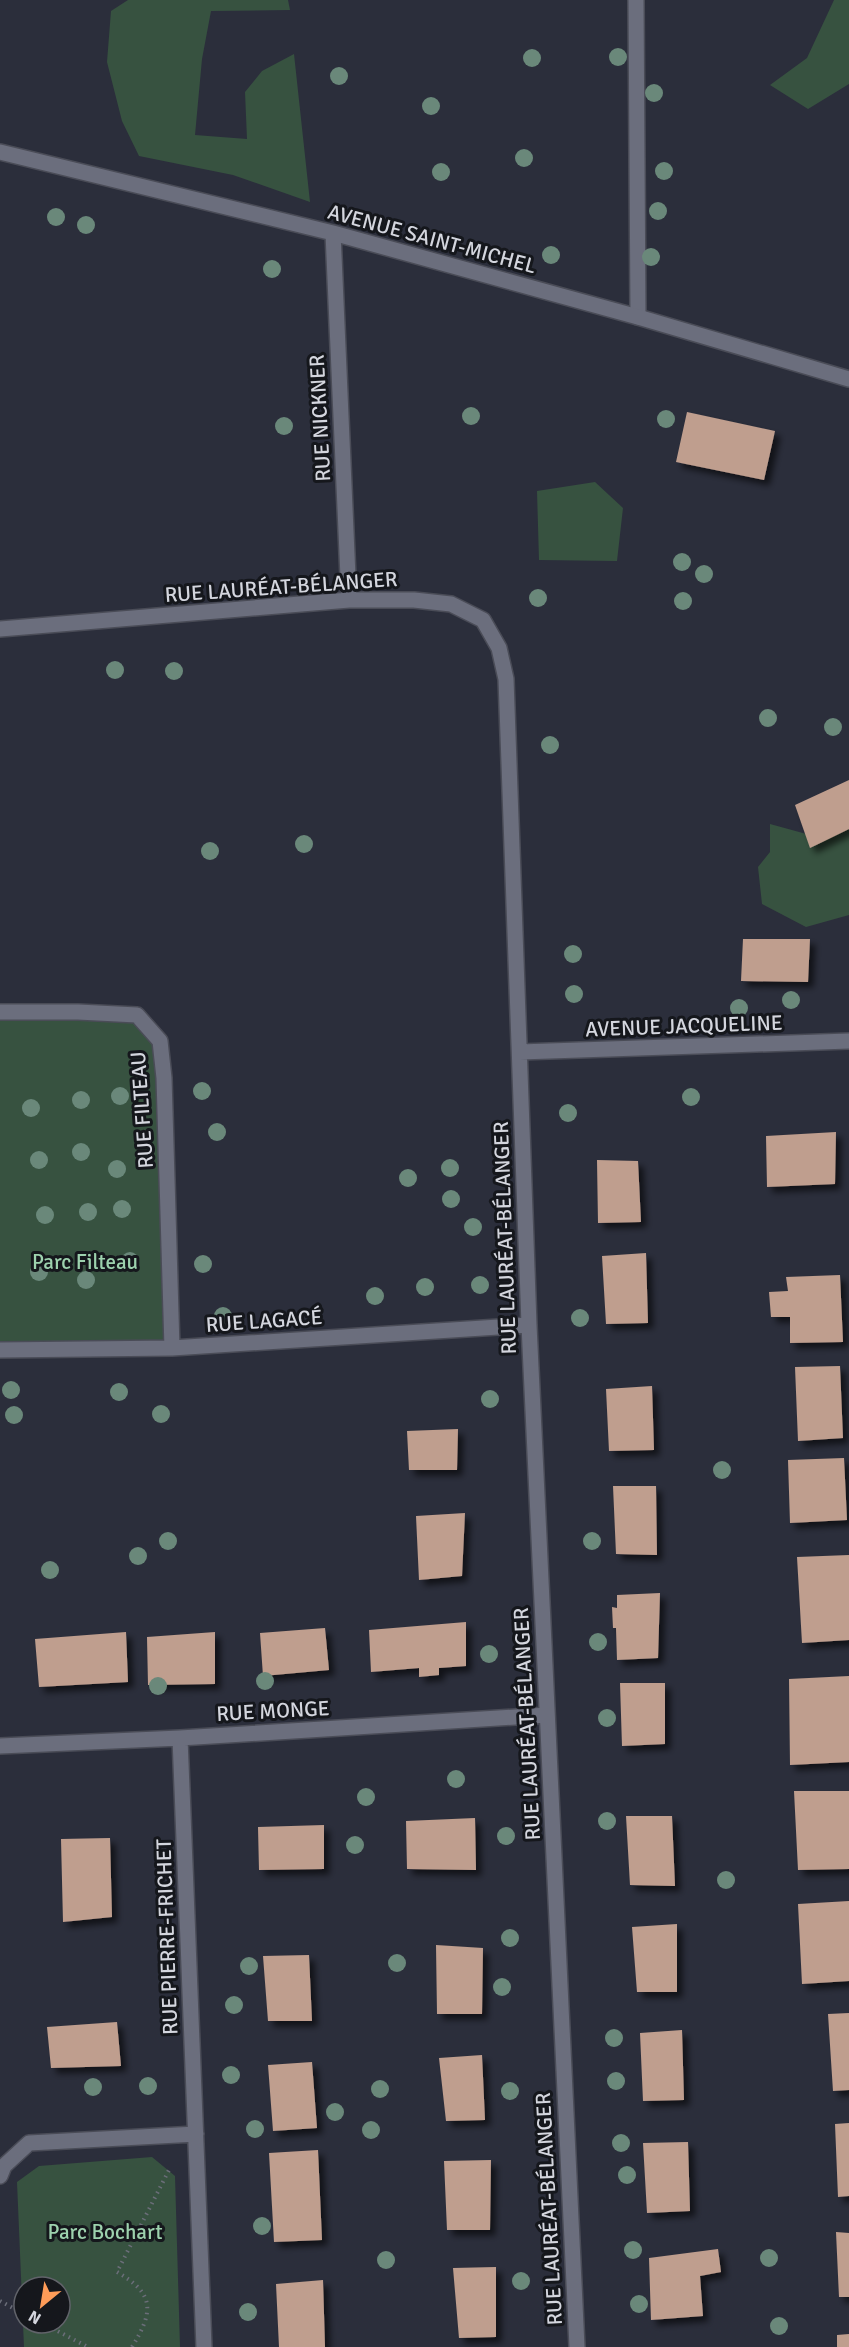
<svg xmlns="http://www.w3.org/2000/svg" width="849" height="2347" viewBox="0 0 849 2347" font-family="Signika,sans-serif">
<style>
.green{fill:#375240;fill-rule:evenodd}
.building{fill:#bf9e8e;filter:url(#shadow)}
.lines{fill:none;stroke-linecap:round;stroke-linejoin:round}
.service-casing{stroke:#4a4c57;stroke-width:18}
.minor-casing{stroke:#4a4c57;stroke-width:18}
.path{stroke:#6b6e79;stroke-width:4;stroke-dasharray:1.5 4.5;stroke-linecap:butt}
.service{stroke:#6b6e7d;stroke-width:15}
.minor{stroke:#6b6e7d;stroke-width:15}
.tree{fill:#6a887a}
.labels{text-anchor:middle;stroke-width:6;stroke-linejoin:round;paint-order:stroke}
.street-label{font-size:21px;fill:#d4d6de;stroke:#15171c}
.park-label{font-size:21px;fill:#9dd2ae;stroke:#15171c}
</style>
<defs>
<filter id="shadow"><feDropShadow dx="5.5" dy="5.5" stdDeviation="3" flood-color="#0009"/></filter>
</defs>
<rect width="100%" height="100%" fill="#2b2e3b"/>
<path class="green" d="M128,0H288L290,10L211,11L202,59L195,135L247,139L245,92L262,71L294,54L310,202L233,175L139,156L122,121L107,62L111,11Z
M834,0H849V84L808,109L770,85L807,58Z
M595,482L623,508L617,561L539,560L537,491Z
M849,823V915L806,927L762,904L758,867L770,852V824L821,838Z
M0,1012L137,1015L160,1041L172,1348L0,1350Z
M152,2157L175,2176L180,2347H24L17,2182L39,2166ZM24,2287H60V2323H24Z"/>
<path class="building" d="M687,412L775,431L764,480L676,462Z
M849,780V829L810,848L795,805Z
M743,939H810L808,982L741,981Z
M836,1132L835,1184L767,1187L766,1136Z
M597,1160L638,1161L641,1222L598,1223Z
M646,1253L648,1323L606,1324L602,1256Z
M840,1275L843,1342L790,1343V1317H771L769,1292L788,1291L786,1277Z
M840,1366L843,1438L798,1441L795,1367Z
M652,1386L654,1450L609,1451L606,1389Z
M458,1429L457,1470H409L407,1431Z
M844,1458L847,1520L790,1523L788,1460Z
M613,1486H656L657,1555L616,1554Z
M465,1513L462,1576L419,1580L416,1516Z
M849,1555V1640L802,1643L797,1557Z
M660,1593L658,1658L617,1660L616,1628H613L612,1607L617,1608V1595Z
M466,1622V1666L439,1668V1675L419,1677V1668L371,1672L369,1630Z
M325,1628L329,1670L263,1676L260,1633Z
M126,1632L128,1682L39,1687L35,1639Z
M215,1632V1684L148,1685L147,1637Z
M849,1676V1762L790,1765L789,1679Z
M620,1683H665V1744L622,1746Z
M794,1791H849V1869L798,1870Z
M626,1816H672L675,1886L630,1885Z
M475,1818L476,1870L407,1869L406,1821Z
M324,1825V1869L259,1870L258,1827Z
M110,1838L112,1917L63,1922L61,1839Z
M849,1901V1981L802,1984L798,1904Z
M677,1924V1992H637L632,1927Z
M436,1945L483,1948L482,2014H437Z
M309,1955L312,2021H268L263,1956Z
M849,2013V2090L833,2091L828,2014Z
M117,2022L121,2066L51,2068L47,2027Z
M682,2030L684,2100L643,2101L640,2033Z
M482,2055L485,2120L446,2121L439,2058Z
M312,2062L317,2128L273,2131L268,2065Z
M849,2123V2196L838,2197L835,2124Z
M688,2142L690,2211L647,2213L643,2143Z
M318,2150L322,2240L274,2242L269,2153Z
M491,2160L490,2230H447L444,2161Z
M836,2232L849,2233V2297H839Z
M718,2249L721,2272L700,2276L703,2316L651,2320L649,2258Z
M496,2267V2337L459,2338L453,2268Z
M323,2280L325,2347H279L276,2284Z
M849,2334V2347H837V2335Z"/>
<g class="lines">
<defs>
<path id="service" d="M636,0L638,317"/>
<path id="minor" d="M0,152L333,233L638,317L849,379
M333,233L349,600
M0,629L349,600H414L451,604L483,620L499,648L506,679L529,1325L577,2347
M0,1012H78L137,1015L160,1041L164,1078L172,1348
M520,1052L849,1041
M0,1350L172,1348L529,1325
M180,1738L204,2347
M0,1746L180,1738L547,1715
M0,2176L4,2166L29,2143L196,2134"/>
</defs>
<use href="#service" class="service-casing"/>
<use href="#minor" class="minor-casing"/>
<path class="path" d="M0,2301L24,2314
M42,2323L88,2347
M132,2347C154,2311 155,2294 117,2272L170,2168"/>
<use href="#service" class="service"/>
<use href="#minor" class="minor"/>
</g>
<g class="tree">
<circle cx="618" cy="57" r="9"/>
<circle cx="532" cy="58" r="9"/>
<circle cx="339" cy="76" r="9"/>
<circle cx="654" cy="93" r="9"/>
<circle cx="431" cy="106" r="9"/>
<circle cx="524" cy="158" r="9"/>
<circle cx="664" cy="171" r="9"/>
<circle cx="441" cy="172" r="9"/>
<circle cx="658" cy="211" r="9"/>
<circle cx="56" cy="217" r="9"/>
<circle cx="86" cy="225" r="9"/>
<circle cx="551" cy="255" r="9"/>
<circle cx="651" cy="257" r="9"/>
<circle cx="272" cy="269" r="9"/>
<circle cx="471" cy="416" r="9"/>
<circle cx="666" cy="419" r="9"/>
<circle cx="284" cy="426" r="9"/>
<circle cx="682" cy="562" r="9"/>
<circle cx="704" cy="574" r="9"/>
<circle cx="538" cy="598" r="9"/>
<circle cx="683" cy="601" r="9"/>
<circle cx="115" cy="670" r="9"/>
<circle cx="174" cy="671" r="9"/>
<circle cx="768" cy="718" r="9"/>
<circle cx="833" cy="727" r="9"/>
<circle cx="550" cy="745" r="9"/>
<circle cx="304" cy="844" r="9"/>
<circle cx="210" cy="851" r="9"/>
<circle cx="573" cy="954" r="9"/>
<circle cx="574" cy="994" r="9"/>
<circle cx="791" cy="1000" r="9"/>
<circle cx="739" cy="1008" r="9"/>
<circle cx="202" cy="1091" r="9"/>
<circle cx="120" cy="1096" r="9"/>
<circle cx="691" cy="1097" r="9"/>
<circle cx="81" cy="1100" r="9"/>
<circle cx="31" cy="1108" r="9"/>
<circle cx="568" cy="1113" r="9"/>
<circle cx="217" cy="1132" r="9"/>
<circle cx="81" cy="1152" r="9"/>
<circle cx="39" cy="1160" r="9"/>
<circle cx="450" cy="1168" r="9"/>
<circle cx="117" cy="1169" r="9"/>
<circle cx="408" cy="1178" r="9"/>
<circle cx="451" cy="1199" r="9"/>
<circle cx="122" cy="1209" r="9"/>
<circle cx="88" cy="1212" r="9"/>
<circle cx="45" cy="1215" r="9"/>
<circle cx="473" cy="1227" r="9"/>
<circle cx="130" cy="1261" r="9"/>
<circle cx="203" cy="1264" r="9"/>
<circle cx="39" cy="1272" r="9"/>
<circle cx="86" cy="1280" r="9"/>
<circle cx="480" cy="1285" r="9"/>
<circle cx="425" cy="1287" r="9"/>
<circle cx="375" cy="1296" r="9"/>
<circle cx="223" cy="1316" r="9"/>
<circle cx="580" cy="1318" r="9"/>
<circle cx="11" cy="1390" r="9"/>
<circle cx="119" cy="1392" r="9"/>
<circle cx="490" cy="1399" r="9"/>
<circle cx="161" cy="1414" r="9"/>
<circle cx="14" cy="1415" r="9"/>
<circle cx="722" cy="1470" r="9"/>
<circle cx="168" cy="1541" r="9"/>
<circle cx="592" cy="1541" r="9"/>
<circle cx="138" cy="1556" r="9"/>
<circle cx="50" cy="1570" r="9"/>
<circle cx="598" cy="1642" r="9"/>
<circle cx="489" cy="1654" r="9"/>
<circle cx="265" cy="1681" r="9"/>
<circle cx="158" cy="1686" r="9"/>
<circle cx="607" cy="1718" r="9"/>
<circle cx="456" cy="1779" r="9"/>
<circle cx="366" cy="1797" r="9"/>
<circle cx="607" cy="1821" r="9"/>
<circle cx="506" cy="1836" r="9"/>
<circle cx="355" cy="1845" r="9"/>
<circle cx="726" cy="1880" r="9"/>
<circle cx="510" cy="1938" r="9"/>
<circle cx="397" cy="1963" r="9"/>
<circle cx="249" cy="1966" r="9"/>
<circle cx="502" cy="1987" r="9"/>
<circle cx="234" cy="2005" r="9"/>
<circle cx="614" cy="2038" r="9"/>
<circle cx="231" cy="2075" r="9"/>
<circle cx="616" cy="2081" r="9"/>
<circle cx="148" cy="2086" r="9"/>
<circle cx="93" cy="2087" r="9"/>
<circle cx="380" cy="2089" r="9"/>
<circle cx="510" cy="2091" r="9"/>
<circle cx="335" cy="2112" r="9"/>
<circle cx="255" cy="2129" r="9"/>
<circle cx="371" cy="2130" r="9"/>
<circle cx="621" cy="2143" r="9"/>
<circle cx="627" cy="2175" r="9"/>
<circle cx="262" cy="2226" r="9"/>
<circle cx="633" cy="2250" r="9"/>
<circle cx="769" cy="2258" r="9"/>
<circle cx="386" cy="2260" r="9"/>
<circle cx="521" cy="2281" r="9"/>
<circle cx="639" cy="2304" r="9"/>
<circle cx="248" cy="2312" r="9"/>
<circle cx="779" cy="2326" r="9"/>
</g>
<g class="labels">
<g class="street-label">
<text transform="translate(432 239) rotate(15)" y="7">AVENUE SAINT-MICHEL</text>
<text transform="translate(320 418) rotate(-93)" y="7">RUE NICKNER</text>
<text transform="translate(281 587) rotate(-4)" y="7">RUE LAURÉAT-BÉLANGER</text>
<text transform="translate(684 1026) rotate(-2)" y="7">AVENUE JACQUELINE</text>
<text transform="translate(142 1110) rotate(-94)" y="7">RUE FILTEAU</text>
<text transform="translate(505 1238) rotate(-92)" y="7">RUE LAURÉAT-BÉLANGER</text>
<text transform="translate(264 1321) rotate(-4)" y="7">RUE LAGACÉ</text>
<text transform="translate(273 1711) rotate(-3)" y="7">RUE MONGE</text>
<text transform="translate(527 1724) rotate(-93)" y="7">RUE LAURÉAT-BÉLANGER</text>
<text transform="translate(167 1937) rotate(-92)" y="7">RUE PIERRE-FRICHET</text>
<text transform="translate(549 2209) rotate(-93)" y="7">RUE LAURÉAT-BÉLANGER</text>
</g>
<g class="park-label">
<text x="85" y="1269">Parc Filteau</text>
<text x="105" y="2239">Parc Bochart</text>
</g>
</g>
<g transform="translate(42 2305) rotate(210)"><circle r="28" fill="#15171c" stroke="#61636a" stroke-width="1.5"/>
<path d="M0-4.5L10 22L0 15L-10 22Z" fill="#fe9c58"/>
<text y="-9" font-size="16" font-weight="bold" text-anchor="middle" fill="#d4d6de">N</text>
</g>
</svg>
